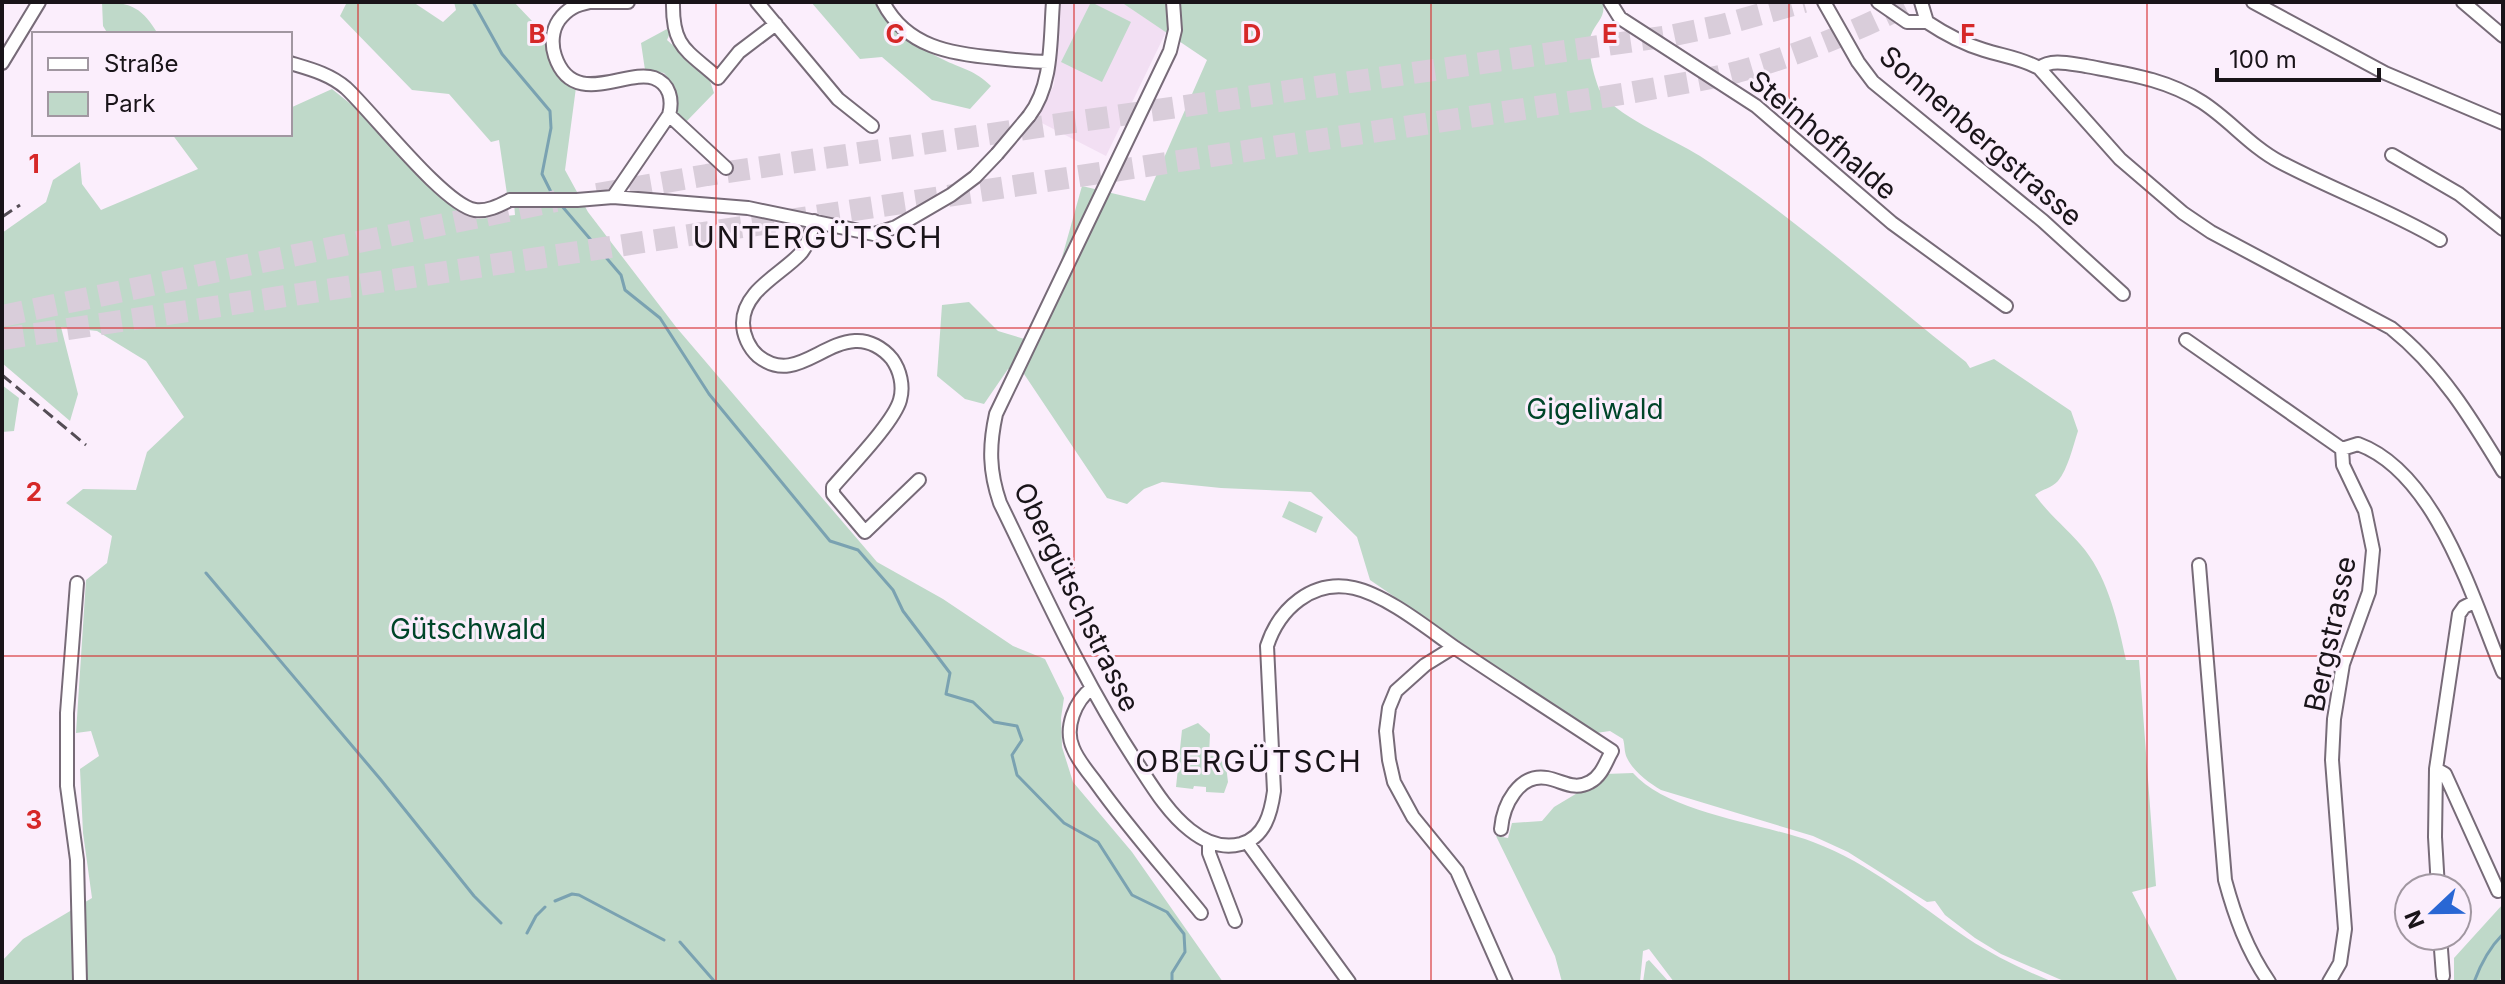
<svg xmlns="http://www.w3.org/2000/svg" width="2505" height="984" viewBox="0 0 2505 984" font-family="Inter,sans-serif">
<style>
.built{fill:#f2dff3}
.green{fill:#bfd9c9}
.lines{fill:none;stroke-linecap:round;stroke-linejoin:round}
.stream{stroke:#7aa2b1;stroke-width:3}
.motorway-tunnel{stroke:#d9cdda;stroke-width:22;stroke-dasharray:22 11;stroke-linecap:butt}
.minor-casing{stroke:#776b78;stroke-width:16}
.minor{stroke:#fff;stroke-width:12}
.rail{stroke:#544d55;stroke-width:3;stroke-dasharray:12 6;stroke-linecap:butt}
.minor-bridge-casing{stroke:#776b78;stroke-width:16;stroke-linecap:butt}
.minor-bridge{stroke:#fff;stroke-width:12}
.grid{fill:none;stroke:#d62828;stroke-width:2;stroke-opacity:0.55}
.labels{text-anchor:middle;stroke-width:6;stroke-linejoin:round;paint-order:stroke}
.street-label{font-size:28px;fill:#191419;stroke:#fbeefc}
.park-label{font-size:28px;fill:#004529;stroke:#fbeefc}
.neighbourhood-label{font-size:30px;letter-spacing:2px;fill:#191419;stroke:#fbeefc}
.grid-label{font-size:26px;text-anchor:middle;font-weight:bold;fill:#d62828;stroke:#fbeefc;stroke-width:6;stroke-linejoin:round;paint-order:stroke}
</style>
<rect width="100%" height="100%" fill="#fbeefc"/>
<path class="built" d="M1060,2H1121L1166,32L1106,156L1036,120L1054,85Z"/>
<path class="green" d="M102,2C132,2 143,9 158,34H108L103,26Z
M347,2H413L443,22L456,10L454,2H514L552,42L556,59L577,80L565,170L588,212L676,327L877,562L943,599L1013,646L1045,659L1064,698L1061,718L1062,747L1073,782L1132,852L1223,982H2V961L23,939L92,898L83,833L80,769L99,756L91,731L76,733L86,580L107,563L112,536L66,503L83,489L136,490L147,452L184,417L146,361L97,331L61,327L78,394L70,421L2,363V233L46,202L53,180L80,162L82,184L101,210L198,169L172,134H290V108L332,89L393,138L401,154L434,191L466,217L478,219L515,215L514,203L507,194L499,140L491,142L449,94L412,90L340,16Z
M811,2H876C890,28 916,46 942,59C962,69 975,70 991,86L970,109L932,100L882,57L860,59Z
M1091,2L1131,22L1102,82L1061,62Z
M1121,2H1603C1606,18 1596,22 1591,35C1586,48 1594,76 1599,89C1611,114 1675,140 1700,156C1794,216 1878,293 1966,362L1970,368L1994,359L2071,411L2078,431C2073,446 2068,469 2058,481C2052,488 2042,489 2035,495C2050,516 2070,531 2085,550C2109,581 2118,623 2126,660H2139L2156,886L2132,892L2178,982H2066L2001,954L1975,938L1945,915L1935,901L1927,902L1848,852L1813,836L1661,790C1649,783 1633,771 1627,758C1624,752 1625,745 1623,739L1610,731L1596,733L1590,731L1370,580L1357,537L1311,492L1221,488L1162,482L1144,489L1127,504L1107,498L1024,374L1008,369L984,404L965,399L937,376L942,305L969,302L998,331L1038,343L1082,186L1145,201L1207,60Z
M667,29L670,33L667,40L709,78L714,93L684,124L675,115C681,96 676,88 664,73L645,70L641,43Z
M2,385L19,398L14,431L2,432Z
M1289,501L1323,517L1316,533L1282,517Z
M1198,723L1210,734L1209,755L1225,757L1228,782L1224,793L1206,792V787L1194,786L1193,789L1176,787L1182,730Z
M1633,773C1668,813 1762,823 1813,842C1870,863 1917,904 1967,938C1994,956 2024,970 2053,982H1674L1649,949L1643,951L1640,982H1562L1555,956L1496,836L1508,838L1512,823L1542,821L1554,807L1589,786L1605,774Z
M2503,904V968L2500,982H2454V958Z
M1649,960L1669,982H1643L1646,962Z"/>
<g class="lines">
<path class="stream" d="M473,2L502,54L550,111L551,128L542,174L553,196
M561,205L621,275L625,290L660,318L709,394L830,541L858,550L893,590L903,611L950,673L946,694L973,702L994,722L1017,726L1022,740L1012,755L1017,775L1064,823L1098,842L1132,895L1167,912L1184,934L1185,952L1172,973V982
M206,573L381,780L474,896L501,923
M555,901L572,894L579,895L664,940
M527,933L536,916L545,907
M680,942L715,982
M2474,982C2481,963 2489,948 2503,934"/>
<path class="motorway-tunnel" d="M597,194L707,175L1669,36L1722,25L1804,2
M2,316L556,201
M2,339L1629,93C1665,86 1702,81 1737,72C1799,55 1857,31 1913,2"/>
<defs>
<path id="minor" d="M590,2C576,5 568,8 559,20C552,30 551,44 555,56C573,110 627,68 654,78C670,84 673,100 669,115L613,197
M591,2H628
M673,2C672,48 687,50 718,78L739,52L776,24
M757,2L838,99L872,126
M883,2C906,47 951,54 997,58C1014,60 1031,62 1048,62
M1173,2L1175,30L1170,51L996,414C989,446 989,471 1000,503C1043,591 1083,681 1137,763C1152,786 1168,813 1190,830C1205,842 1222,849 1241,844C1265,837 1271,813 1274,791L1267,646C1279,609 1312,579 1354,588C1386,595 1427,628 1454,647C1506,682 1559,716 1612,751C1606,761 1602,776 1590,782C1574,791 1563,781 1547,778C1519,773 1503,805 1501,829
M1610,2L1620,18L1756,106L1892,223L2006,306
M1824,2L1858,62L1873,82L2043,221L2123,294
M1878,2L1907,22H1927
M1921,2L1927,22
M2253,2L2385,73L2503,123
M2463,2L2503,36
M1927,22C1945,34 1964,44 1984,50C2003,56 2021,58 2039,68L2120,159L2183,213L2211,232L2391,328C2440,367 2471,418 2503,471
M2,63L39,2
M290,63C310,69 330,74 346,88C373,113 444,205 475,210C487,212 500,205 510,200
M2039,68C2052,58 2071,64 2086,66C2128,74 2166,79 2202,102C2230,120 2250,146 2280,162C2333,190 2389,210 2440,240
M669,115L726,168
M1029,116C1053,85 1050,40 1053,2
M2392,155L2459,194L2503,229
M577,200L613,197L748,208L874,234L896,227L951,195L975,177L997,154
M814,221C811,232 808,246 800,254C780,275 743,291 743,323C743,335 749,348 758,356C793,384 820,343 855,341C869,340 883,348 892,359C900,370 904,386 900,400C894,422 850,467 833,487V494L865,532L919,480
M2186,340L2342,449
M2342,449L2358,444C2437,473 2473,600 2503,672
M2199,565L2225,880C2235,917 2247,950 2269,982
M77,583L67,713V786L77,860L80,982
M1454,647L1425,665L1396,691L1389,708L1386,731L1389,760L1394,782L1413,817L1457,871L1506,982
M1092,688C1075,701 1064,728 1073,748C1078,761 1089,773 1097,784C1129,829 1166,870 1201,913
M2436,769L2445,774L2498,891
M1209,842V853L1235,921
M1247,842L1349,982
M2438,888L2435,837L2436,769L2459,614L2464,607L2474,602
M2440,936L2443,976
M2329,982L2340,963L2345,929L2332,760L2334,719L2343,664L2369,592L2373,550L2365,511L2343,465L2342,449"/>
</defs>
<use href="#minor" class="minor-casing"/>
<use href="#minor" class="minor"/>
<path class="rail" d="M2,217L20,205
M2,375L86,445"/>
<defs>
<path id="minor-bridge" d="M997,154L1029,116
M510,200H577"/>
</defs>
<use href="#minor-bridge" class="minor-bridge-casing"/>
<use href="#minor-bridge" class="minor-bridge"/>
</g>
<path class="grid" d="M358,2V982M716,2V982M1074,2V982M1431,2V982M1789,2V982M2147,2V982M2,328H2503M2,656H2503"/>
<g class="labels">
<g class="street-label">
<text transform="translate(1823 135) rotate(40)" y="10">Steinhofhalde</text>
<text transform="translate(1981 136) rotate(41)" y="10">Sonnenbergstrasse</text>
<text transform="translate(1077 597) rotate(64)" y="10">Obergütschstrasse</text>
<text transform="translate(2330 634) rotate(-78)" y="10">Bergstrasse</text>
</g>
<g class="park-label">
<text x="1595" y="419">Gigeliwald</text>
<text x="468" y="639">Gütschwald</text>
</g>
<g class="neighbourhood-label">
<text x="818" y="248">UNTERGÜTSCH</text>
<text x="1249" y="772">OBERGÜTSCH</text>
</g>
</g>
<g class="grid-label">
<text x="537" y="43">B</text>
<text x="895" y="43">C</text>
<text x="1252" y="43">D</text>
<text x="1610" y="43">E</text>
<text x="1968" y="43">F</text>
<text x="34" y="173">1</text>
<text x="34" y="501">2</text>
<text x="34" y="829">3</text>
</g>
<rect width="2505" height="984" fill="none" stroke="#191419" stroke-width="8"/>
<rect x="32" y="32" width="260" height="104" fill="#fbeefc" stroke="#a197a1" stroke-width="2"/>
<rect x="48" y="58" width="40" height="12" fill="#ffffff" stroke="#a197a1" stroke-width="2"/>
<text x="104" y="72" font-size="24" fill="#191419">Straße</text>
<rect x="48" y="92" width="40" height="24" fill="#bfd9c9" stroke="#a197a1" stroke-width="2"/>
<text x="104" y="112" font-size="24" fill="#191419">Park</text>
<g transform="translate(2433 912) rotate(248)"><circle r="38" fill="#fbeefc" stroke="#a197a1" stroke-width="2"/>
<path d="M0-6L14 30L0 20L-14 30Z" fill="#2967d4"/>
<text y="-12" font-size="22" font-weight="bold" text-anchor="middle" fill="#191419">N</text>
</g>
<path d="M2217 68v12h162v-12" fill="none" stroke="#191419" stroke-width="4"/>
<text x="2229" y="68" font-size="24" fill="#191419" stroke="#fbeefc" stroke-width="6" paint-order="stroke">100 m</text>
</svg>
